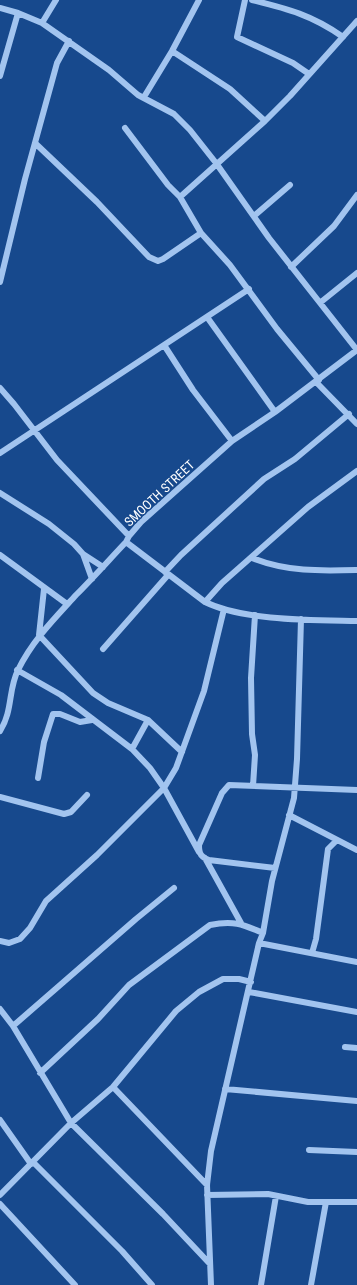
<svg xmlns="http://www.w3.org/2000/svg" width="357" height="1285" viewBox="0 0 357 1285" font-family="'Roboto Condensed',sans-serif">
<style>
.lines{fill:none;stroke-linecap:round;stroke-linejoin:round}
.minor{stroke:#a2c4ef;stroke-width:6}
.labels{text-anchor:middle;stroke-width:3;stroke-linejoin:round;paint-order:stroke}
.street-label{font-size:13px;fill:#fff;stroke:#17498d}
</style>
<rect width="100%" height="100%" fill="#17498d"/>
<g class="lines">
<path class="minor" d="M245,0L237,37L293,63L309,74
M252,0C288,9 312,15 343,37
M0,8L18,13L42,23L109,70L138,95L174,114L190,130L216,163L269,238L357,350
M42,23L56,0
M172,51L230,89L265,121
M0,76L18,13
M144,97L172,51L199,0
M125,128L168,185L180,197L201,233L230,265L277,329L319,380
M35,143L97,202L149,257L158,261L163,259L201,233
M180,197L265,121L290,96L357,21
M254,216L290,185
M291,267L334,226L357,195
M0,282L25,179L57,63L69,41
M321,302L357,273
M207,317L275,412
M164,345L249,289
M316,382L357,424
M0,388L14,404L57,460L129,536
M0,453L164,345L193,390L232,441
M0,493L49,524L74,544L83,554L92,579
M126,542L205,602C244,621 314,620 357,621
M83,554L103,567
M0,555L67,604
M252,558C287,572 320,571 357,570
M165,572L181,555L264,479L295,459L349,414
M44,589L39,635L93,693L108,703L148,720L182,752
M205,602L222,583L308,507L357,471
M103,649L168,575
M17,670L61,695L132,749L150,768L164,788L199,852
M0,731C13,711 8,690 18,670C32,641 54,619 76,595C93,578 109,560 126,542L129,536L141,522L232,441L275,412L357,350
M132,749L148,720
M38,778L44,742L53,714H60L80,722L92,720
M253,786L255,755L252,734L251,678L255,615
M0,797L64,814L71,812L87,795
M289,815L357,850
M205,858L241,923
M275,868L209,860C201,857 199,854 199,845L222,793L229,785L357,790
M0,941L9,943L20,939L30,928L46,901L97,855L164,788L176,768L204,691L224,609
M259,943L357,962
M312,953L316,939L328,849L337,840
M249,992L357,1012
M0,1009L13,1026L71,1123L163,1214L210,1264
M13,1026L136,919L174,888
M345,1047L357,1048
M40,1073L98,1019L129,985L210,925C233,920 242,924 263,933
M113,1087L207,1185
M225,1089L357,1101
M0,1120L31,1164
M309,1150L357,1152
M33,1162L122,1251L152,1285
M0,1195L71,1123L113,1087L176,1011L199,992L223,979H239L251,982
M207,1195L268,1194L308,1202H357
M0,1204L75,1285
M211,1285L207,1185L211,1151L259,943L263,933L272,881L294,798L297,759L301,619
M261,1285L276,1196
M311,1285L326,1202"/>
</g>
<g class="labels">
<g class="street-label">
<text transform="translate(159 493) rotate(-43)" y="5">SMOOTH STREET</text>
</g>
</g>
</svg>
